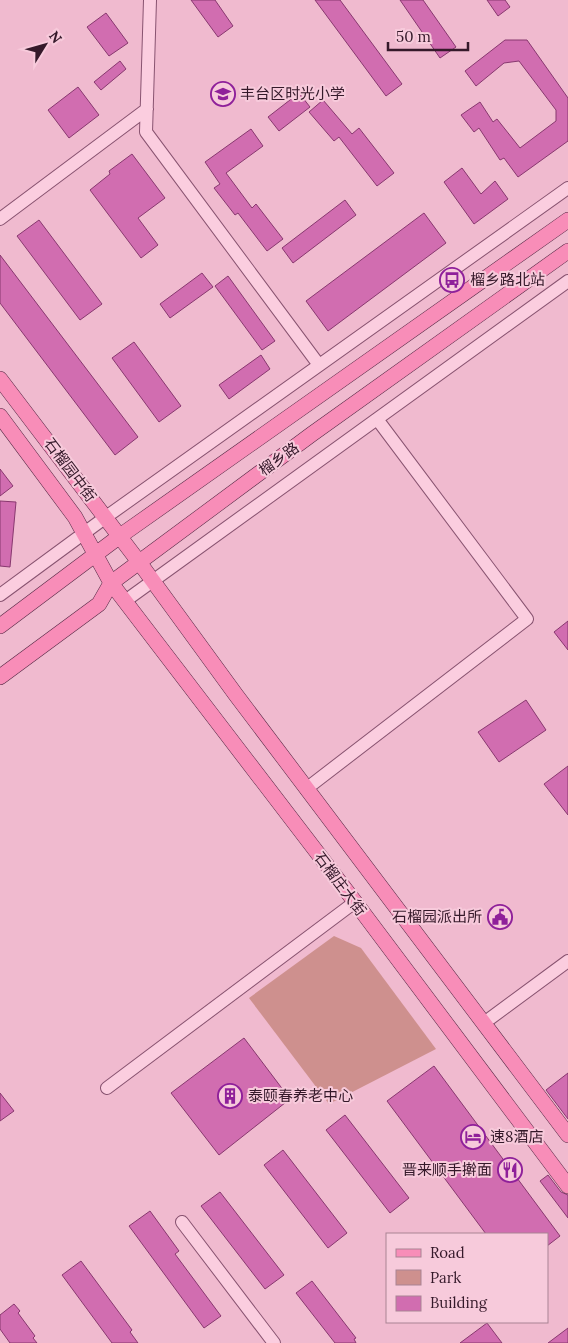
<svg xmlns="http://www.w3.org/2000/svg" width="568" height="1343" viewBox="0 0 568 1343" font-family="Lora,'Noto Sans SC',serif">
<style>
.green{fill:#ce908e}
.building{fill:#d16db0;stroke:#88386f}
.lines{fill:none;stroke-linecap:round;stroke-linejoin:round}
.minor-casing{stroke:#885370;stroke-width:14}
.major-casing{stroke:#542844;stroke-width:16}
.minor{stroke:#fbcddf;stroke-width:12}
.major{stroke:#f88db8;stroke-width:15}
.labels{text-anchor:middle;stroke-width:4;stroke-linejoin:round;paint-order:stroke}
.poi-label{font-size:15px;fill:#35192a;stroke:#f7cadb;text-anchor:start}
.street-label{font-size:15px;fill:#35192a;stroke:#f7cadb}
</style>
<rect width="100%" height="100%" fill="#f0bacf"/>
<path class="green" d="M334,936L361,948L436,1049L329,1104L249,998Z"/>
<path class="building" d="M191,0H215L233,26L218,37Z
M315,0H340L402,84L386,96Z
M400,0H423L456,47L440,58Z
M487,0H505L510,7L498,16Z
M106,13L128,43L109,56L87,27Z
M505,40H527L568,98V141L518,177L504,158L500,160L479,128L474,132L461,115L480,102L493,122L497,119L520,148L556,121V110L519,61L504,63L476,86L465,71Z
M120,61L126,69L101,90L94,82Z
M78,87L99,115L69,138L48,110Z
M299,93L310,107L279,131L268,117Z
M323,100L352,134L359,128L394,173L377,186L339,137L334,141L309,112Z
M251,129L263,146L226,173L252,208L256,204L283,239L267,251L238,213L235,215L214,188L220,184L205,162Z
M132,154L165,198L138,218L158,245L141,258L90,190L110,174L109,171Z
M462,168L481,194L495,181L508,199L474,224L444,182Z
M345,200L356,215L293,263L282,248Z
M424,213L446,243L328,331L306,301Z
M39,220L102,304L80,320L17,236Z
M0,255L138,437L115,455L0,303Z
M202,273L213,287L170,318L160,304Z
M228,276L275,341L262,350L215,286Z
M134,342L181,406L159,422L112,358Z
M261,355L270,369L229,399L219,385Z
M0,469L13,486L0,496Z
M0,501L16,502L10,567L0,566Z
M568,621V650L554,632Z
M526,700L546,730L499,762L478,732Z
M568,766V815L544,784Z
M244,1038L290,1099L219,1155L171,1093Z
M434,1066L560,1236L547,1246V1234H486L387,1101Z
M568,1073V1119L546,1090Z
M0,1093L14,1111L0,1121Z
M345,1115L409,1198L390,1213L326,1130Z
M283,1150L347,1233L328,1248L264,1165Z
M548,1175L561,1192L568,1195V1218L540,1181Z
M220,1192L284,1275L265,1289L201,1206Z
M150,1211L179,1251L175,1254L221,1316L204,1328L129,1226Z
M81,1261L132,1330L130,1332L138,1343H112L62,1275Z
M312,1281L356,1338L354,1339L356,1343H335L296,1293Z
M14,1304L20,1311L18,1313L35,1336L33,1338L37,1343H10L0,1329V1315Z
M487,1323L502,1343H460Z
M568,1328V1343H548Z"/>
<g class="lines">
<defs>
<path id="minor" d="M150,0L146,132L319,365
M0,219L147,109
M0,595L106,517L568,188
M125,601L568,281
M306,789L527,619L377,419
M484,1023L568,961
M107,1088L355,902
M182,1222L274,1343"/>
<path id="major" d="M0,379L139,562L236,695L568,1135
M0,416L75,517L111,583L355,902L568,1186
M0,626L120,536L568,220
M0,677L99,604L111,583L312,434L568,251"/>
</defs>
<use href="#minor" class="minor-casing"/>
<use href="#major" class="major-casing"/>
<use href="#minor" class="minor"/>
<use href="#major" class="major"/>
</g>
<defs>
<symbol id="school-ring" viewBox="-11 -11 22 22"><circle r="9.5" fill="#f7cadb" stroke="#8f209a" stroke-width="1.5"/><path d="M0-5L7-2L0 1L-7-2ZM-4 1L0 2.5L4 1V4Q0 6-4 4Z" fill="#8f209a"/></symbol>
<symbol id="bus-ring" viewBox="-11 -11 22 22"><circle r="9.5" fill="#f7cadb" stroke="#8f209a" stroke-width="1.5"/><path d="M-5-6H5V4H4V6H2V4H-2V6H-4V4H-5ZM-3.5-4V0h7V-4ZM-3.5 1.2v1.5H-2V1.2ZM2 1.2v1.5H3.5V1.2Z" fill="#8f209a"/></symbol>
<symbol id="civic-ring" viewBox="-11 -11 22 22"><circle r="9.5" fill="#f7cadb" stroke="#8f209a" stroke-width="1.5"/><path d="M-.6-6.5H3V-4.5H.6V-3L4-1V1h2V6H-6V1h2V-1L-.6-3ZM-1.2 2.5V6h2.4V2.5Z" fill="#8f209a"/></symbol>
<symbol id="building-ring" viewBox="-11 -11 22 22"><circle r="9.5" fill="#f7cadb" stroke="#8f209a" stroke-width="1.5"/><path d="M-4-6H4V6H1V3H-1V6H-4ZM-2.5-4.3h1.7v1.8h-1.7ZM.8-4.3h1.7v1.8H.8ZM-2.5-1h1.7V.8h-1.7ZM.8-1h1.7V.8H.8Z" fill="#8f209a"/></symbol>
<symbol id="hotel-ring" viewBox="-11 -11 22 22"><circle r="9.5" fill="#f7cadb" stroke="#8f209a" stroke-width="1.5"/><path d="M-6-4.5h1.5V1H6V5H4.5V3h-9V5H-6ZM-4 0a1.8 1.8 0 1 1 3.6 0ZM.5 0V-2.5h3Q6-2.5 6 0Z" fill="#8f209a"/></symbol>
<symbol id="restaurant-ring" viewBox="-11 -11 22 22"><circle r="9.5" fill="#f7cadb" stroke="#8f209a" stroke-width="1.5"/><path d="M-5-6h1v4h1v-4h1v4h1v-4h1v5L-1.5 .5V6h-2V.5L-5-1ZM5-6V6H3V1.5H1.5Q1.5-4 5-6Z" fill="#8f209a"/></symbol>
</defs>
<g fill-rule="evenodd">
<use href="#school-ring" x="209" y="80" width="28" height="28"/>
<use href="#bus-ring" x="438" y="266" width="28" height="28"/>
<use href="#civic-ring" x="486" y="903" width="28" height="28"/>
<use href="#building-ring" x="216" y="1082" width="28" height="28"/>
<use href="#hotel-ring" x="459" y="1123" width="28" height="28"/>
<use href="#restaurant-ring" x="496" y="1156" width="28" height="28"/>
</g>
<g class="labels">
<g class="poi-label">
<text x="240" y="99">丰台区时光小学</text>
<text x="470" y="285">榴乡路北站</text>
<text x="482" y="922" text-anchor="end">石榴园派出所</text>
<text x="248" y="1101">泰颐春养老中心</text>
<text x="490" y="1142">速8酒店</text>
<text x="492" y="1175" text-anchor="end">晋来顺手擀面</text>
</g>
<g class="street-label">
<text transform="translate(279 459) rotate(-36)" y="5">榴乡路</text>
<text transform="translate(70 470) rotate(53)" y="5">石榴园中街</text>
<text transform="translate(340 884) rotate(53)" y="5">石榴庄大街</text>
</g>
</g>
<rect x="386" y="1233" width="162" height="90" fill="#f7cadb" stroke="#a98394"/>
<rect x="396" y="1249" width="25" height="8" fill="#f88db8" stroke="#a98394"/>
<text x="430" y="1258" font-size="15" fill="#35192a">Road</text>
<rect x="396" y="1270" width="25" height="15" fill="#ce908e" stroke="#a98394"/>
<text x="430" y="1283" font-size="15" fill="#35192a">Park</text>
<rect x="396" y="1296" width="25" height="15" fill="#d16db0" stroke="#a98394"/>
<text x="430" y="1308" font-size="15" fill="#35192a">Building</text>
<g transform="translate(45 45) rotate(53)" stroke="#f7cadb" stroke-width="4" paint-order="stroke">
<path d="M0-4L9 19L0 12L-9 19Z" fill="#35192a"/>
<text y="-8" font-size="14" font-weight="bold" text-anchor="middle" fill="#35192a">N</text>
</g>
<path d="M388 42v8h80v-8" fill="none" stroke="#35192a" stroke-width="2.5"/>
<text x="396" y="42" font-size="15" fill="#35192a" stroke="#f7cadb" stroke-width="4" paint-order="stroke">50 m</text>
</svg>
